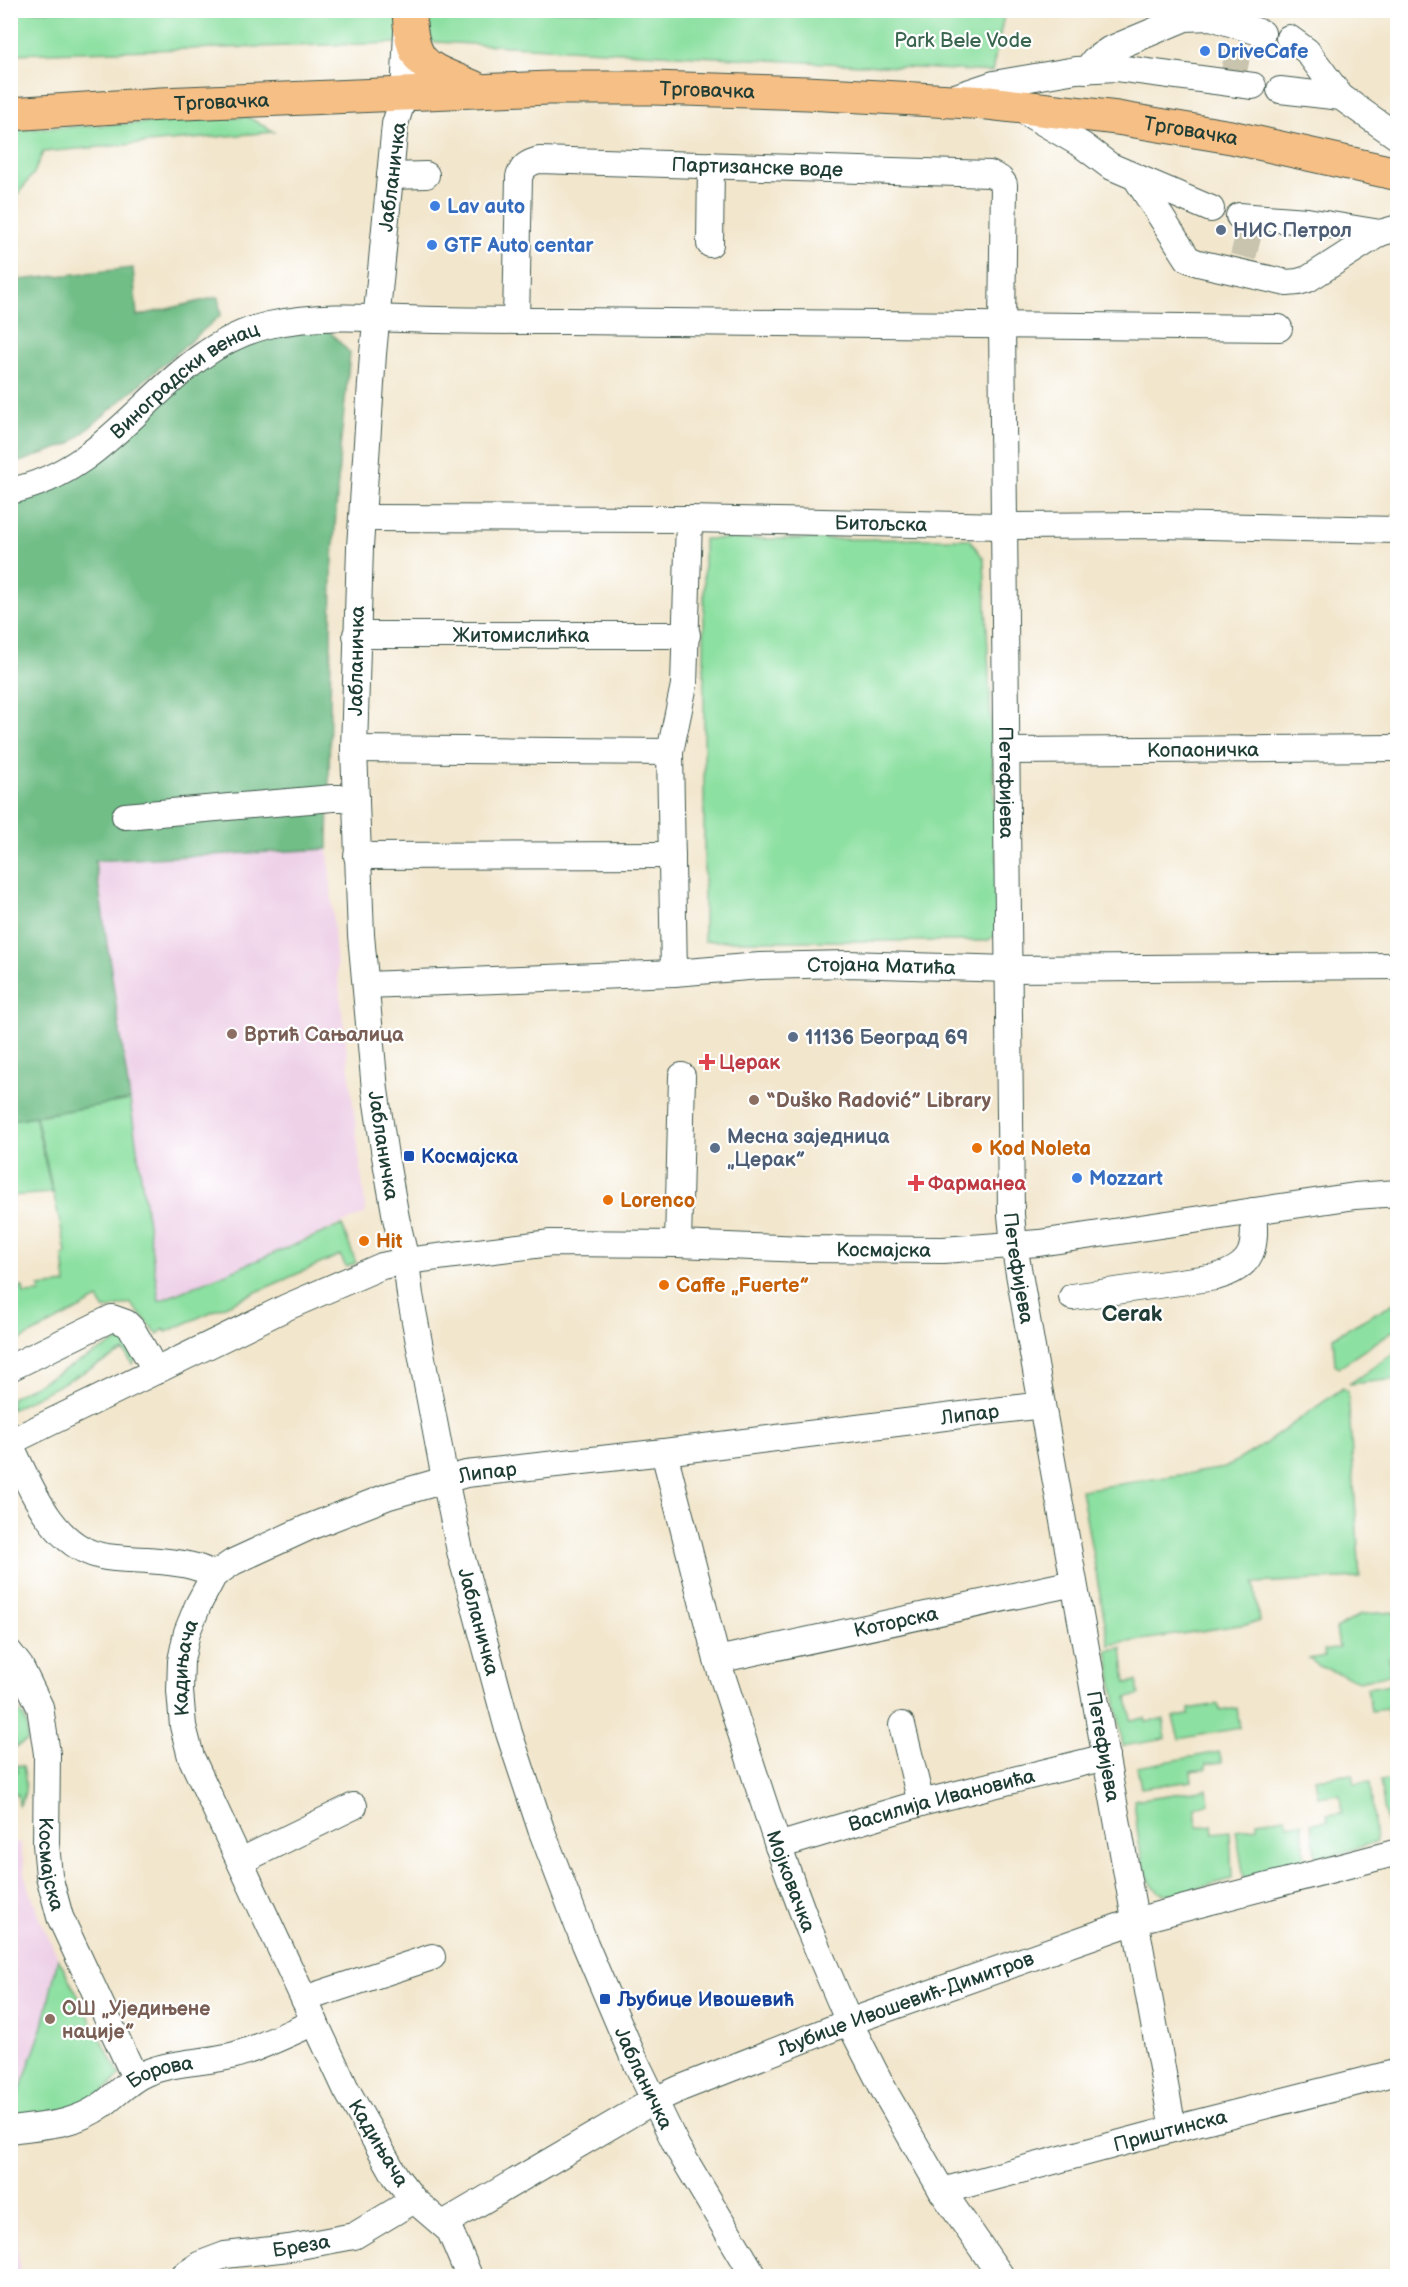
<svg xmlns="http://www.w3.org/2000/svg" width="1408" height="2287" viewBox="0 0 1408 2287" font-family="'Balsamiq Sans',sans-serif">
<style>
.built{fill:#eed0e7}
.green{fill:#8ce0a1;stroke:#568e6a;stroke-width:1.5}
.forest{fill:#71be87;stroke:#487e5e;stroke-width:1.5}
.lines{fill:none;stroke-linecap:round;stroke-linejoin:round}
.minor-tunnel{stroke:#c8c4ae;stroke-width:26;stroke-dasharray:26 13;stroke-linecap:butt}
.minor-casing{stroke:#3f564b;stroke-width:28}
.major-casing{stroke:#3f564b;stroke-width:35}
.minor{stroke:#fff;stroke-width:26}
.major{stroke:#f5bf86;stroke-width:33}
.shop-dot{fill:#3f7fe0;stroke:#fff;stroke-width:2}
.service-dot{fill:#5c6f8a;stroke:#fff;stroke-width:2}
.education-dot{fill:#8d6e63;stroke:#fff;stroke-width:2}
.health-dot{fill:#e0444e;stroke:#fff;stroke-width:2}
.food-dot{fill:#e8710a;stroke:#fff;stroke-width:2}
.transit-dot{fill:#1a4fb4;stroke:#fff;stroke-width:2}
.labels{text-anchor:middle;stroke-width:4.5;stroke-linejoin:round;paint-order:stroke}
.park-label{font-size:20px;fill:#3a664f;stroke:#fff}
.shop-label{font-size:20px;font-weight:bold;fill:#366cbe;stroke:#fff;text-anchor:start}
.street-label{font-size:20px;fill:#1f3d34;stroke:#fff}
.service-label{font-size:20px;font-weight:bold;fill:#4e5e75;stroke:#fff;text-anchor:start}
.education-label{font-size:20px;font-weight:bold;fill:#785e54;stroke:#fff;text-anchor:start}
.health-label{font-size:20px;font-weight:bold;fill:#be3a42;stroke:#fff;text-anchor:start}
.food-label{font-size:20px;font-weight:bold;fill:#c56008;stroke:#fff;text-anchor:start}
.transit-label{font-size:20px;font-weight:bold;fill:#164399;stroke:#fff;text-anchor:start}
.quarter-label{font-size:22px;font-weight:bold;fill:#1f3d34;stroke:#fff}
</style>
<rect width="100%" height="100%" fill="#fff"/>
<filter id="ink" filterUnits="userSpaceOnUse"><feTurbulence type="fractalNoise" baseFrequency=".0167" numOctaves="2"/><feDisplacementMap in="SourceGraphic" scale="12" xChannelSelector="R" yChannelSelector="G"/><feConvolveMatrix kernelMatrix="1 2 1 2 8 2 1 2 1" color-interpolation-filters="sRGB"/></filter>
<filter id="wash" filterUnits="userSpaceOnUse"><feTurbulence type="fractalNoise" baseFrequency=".008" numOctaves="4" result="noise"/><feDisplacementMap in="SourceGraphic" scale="24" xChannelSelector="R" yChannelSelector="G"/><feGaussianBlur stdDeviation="1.35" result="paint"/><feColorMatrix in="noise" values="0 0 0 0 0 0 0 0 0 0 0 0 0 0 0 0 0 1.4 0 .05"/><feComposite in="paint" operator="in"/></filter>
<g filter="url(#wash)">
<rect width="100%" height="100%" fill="#f2e6cc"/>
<path class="built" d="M328,849L337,968L366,1213L159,1302L95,861Z
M20,1842L27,1884L44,1928L69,1980L120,2075L10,2119V1844Z
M10,2151H11L20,2276H11Z"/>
<path class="green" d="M10,11H1005L992,72L436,42L11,54Z
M248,117L274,132L43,152L34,173L11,203V130Z
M704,539H969L984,559L1000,932L987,941H704Z
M130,1100L159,1301L342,1225L356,1263L346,1267L340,1255L166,1332L164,1329L158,1334L130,1303L105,1310L98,1299L11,1345V1288L23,1287L24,1294L40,1293L39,1287L66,1284L63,1255L66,1254L64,1241L36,1116Z
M35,1116L52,1193L11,1196V1120Z
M1397,1301V1328L1339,1367L1335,1364L1333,1337Z
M116,1333L125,1337L136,1360L132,1364L124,1351L11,1410V1398L120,1340Z
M1397,1351V1379L1349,1384Z
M1343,1388L1348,1392L1360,1578L1254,1583L1259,1622L1109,1645L1081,1490L1225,1468L1263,1445Z
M1397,1612V1656L1389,1658L1390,1674L1359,1681L1319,1666L1309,1659L1325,1656L1324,1651L1339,1648L1336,1629L1361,1614Z
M1122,1648L1126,1683L1137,1681L1139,1695L1127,1697L1131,1720L1145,1718L1146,1722L1163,1719L1166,1739L1123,1746L1107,1650Z
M1397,1683V1719L1389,1720L1387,1709L1371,1711L1367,1688Z
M1218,1704L1220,1711L1237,1708L1240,1728L1179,1739L1173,1717L1189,1715V1709Z
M11,1708C27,1713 29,1726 27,1741L15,1747L14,1736H11Z
M1219,1752L1222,1762L1206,1764V1769L1191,1771L1192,1781L1141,1788L1137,1767Z
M16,1765L23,1766C26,1782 28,1793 19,1806L18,1794L11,1795V1773L17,1772Z
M1352,1774L1354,1784L1370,1782L1376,1842L1317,1861L1311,1823L1328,1821L1327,1815L1342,1813L1340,1794L1318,1797L1315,1779Z
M1397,1779V1837L1389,1839L1380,1781Z
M1207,1789L1209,1804L1195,1807L1197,1827L1212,1825L1213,1833L1230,1831L1232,1879C1214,1883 1185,1894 1168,1894C1139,1895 1137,1821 1134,1800Z
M1286,1817L1288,1825L1302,1823L1305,1861L1244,1878L1236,1830L1257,1827V1821Z
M58,1958L120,2075L97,2098L63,2112L14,2119L16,2102L43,2026Z"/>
<path class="forest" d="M13,202L19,280L133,268L137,316L218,297L221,315L70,444L11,465L10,203Z
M282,331H329L350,353L340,450L332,574L328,849L95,861L130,1100L11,1120V501L234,346Z"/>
</g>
<g filter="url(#ink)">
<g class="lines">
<path class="minor-tunnel" d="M1233,78L1241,34
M1243,257L1251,225"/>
<defs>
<g id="minor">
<path id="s1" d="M407,31L404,95L395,124L373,354L360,547L354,749L361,935L375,1090L385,1156L396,1218L406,1261L410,1295L445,1479L460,1551L509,1733L541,1829L585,1944L631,2052L677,2147L754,2276"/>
<path d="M1289,38L1307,51L1341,97"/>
<path d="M1087,70L1094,60L1109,50L1185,18L1211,17L1262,33"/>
<path d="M1280,90L1341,97L1398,137"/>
<path d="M955,97L994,84L1076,70L1117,68L1253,86"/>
<path d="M1020,109L1082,145L1110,166L1211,209"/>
<path d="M390,176L426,175"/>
<path d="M1136,178L1188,259L1198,263L1287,283L1298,282L1308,279L1380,233"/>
<path d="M1239,216L1307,221L1380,233L1398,228"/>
<path d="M710,244L711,165"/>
<path id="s2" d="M516,321L519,177C523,166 528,163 539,160L990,174L1000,179L1004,184L1002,323L1011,1215L1014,1245L1042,1405L1173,2129"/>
<path id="s3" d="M10,491C123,468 160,351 269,325C313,315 358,317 402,319C457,321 512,321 568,321C805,322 1042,324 1279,328"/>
<path id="s4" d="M363,518L689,519L1005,526L1159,525L1398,530"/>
<path id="s5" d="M356,635H687"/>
<path d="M354,749L670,752"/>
<path id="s6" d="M1008,751L1398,748"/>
<path d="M125,816L333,798H356"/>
<path d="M357,856L672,855"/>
<path d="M674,973L670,752L684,685L689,519"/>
<path id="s7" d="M366,985L674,973L760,966L848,964L1009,969L1398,966"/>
<path d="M678,1244L682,1076"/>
<path d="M1072,1297L1216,1277C1255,1266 1256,1247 1253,1211"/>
<path d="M10,1368L112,1318L126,1323L132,1329L156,1371"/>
<path id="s8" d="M10,1442L287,1307L382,1266L406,1261L551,1243L678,1244L804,1249L943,1250L1039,1243L1355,1196L1398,1193"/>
<path d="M10,1444C30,1485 51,1545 101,1556C116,1559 132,1559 147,1560C170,1562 194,1563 214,1575"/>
<path id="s9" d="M664,1452L717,1660L778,1846L809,1929L849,2022L886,2094L942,2191L1001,2276"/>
<path id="s10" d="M10,1653L20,1666L40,1707L47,1754L46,1844L49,1876L60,1917L130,2067"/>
<path id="s11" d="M717,1660L1074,1583"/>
<path d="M902,1725L921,1803"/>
<path id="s12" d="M778,1846L921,1803L1106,1757"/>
<path d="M241,1861L354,1806"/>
<path d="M304,1999L432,1957"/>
<path id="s13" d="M10,2130C44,2125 72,2126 102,2105C116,2095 129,2080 146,2073C174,2061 206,2063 235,2055C262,2047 289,2033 315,2022"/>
<path id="s14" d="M942,2191L1173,2129L1398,2072"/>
<path id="s15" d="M443,2224L653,2101L681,2088L849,2022L1135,1921L1398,1852"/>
<path id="s16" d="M183,2276L201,2264L225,2255L289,2248L354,2236L414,2200"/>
<path id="s17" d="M469,2276L450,2231L414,2200L396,2177L346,2089L191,1757L183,1726L180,1691L181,1661L187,1632L198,1605L214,1575L233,1562L307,1528L389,1496L466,1474L664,1452L1042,1405"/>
</g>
<g id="major">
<path d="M409,11C412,70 427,67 475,88"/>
<path id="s18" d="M10,114L161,104L549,88H653L807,93L988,103L1117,118L1231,137L1398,174"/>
</g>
</defs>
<use href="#minor" class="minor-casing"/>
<use href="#major" class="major-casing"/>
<use href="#minor" class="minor"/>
<use href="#major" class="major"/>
</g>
</g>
<g class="shop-dot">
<circle cx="1205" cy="51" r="6"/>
<circle cx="435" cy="206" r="6"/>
<circle cx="432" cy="245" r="6"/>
<circle cx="1077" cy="1178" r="6"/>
</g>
<g class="service-dot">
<circle cx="1221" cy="230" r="6"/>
<circle cx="793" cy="1037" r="6"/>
<circle cx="715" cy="1148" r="6"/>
</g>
<g class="education-dot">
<circle cx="232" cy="1034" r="6"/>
<circle cx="754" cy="1100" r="6"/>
<circle cx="50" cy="2019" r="6"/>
</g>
<g class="health-dot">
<path d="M704 1053h6v6h6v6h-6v6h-6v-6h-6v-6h6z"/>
<path d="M913 1174h6v6h6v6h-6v6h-6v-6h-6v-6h6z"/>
</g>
<g class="food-dot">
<circle cx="977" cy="1148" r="6"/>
<circle cx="608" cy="1200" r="6"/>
<circle cx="364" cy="1241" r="6"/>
<circle cx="664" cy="1285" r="6"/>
</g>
<g class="transit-dot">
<rect x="403" y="1150" width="12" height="12" rx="3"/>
<rect x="599" y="1993" width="12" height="12" rx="3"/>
</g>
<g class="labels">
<g class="park-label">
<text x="963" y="47">Park Bele Vode</text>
</g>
<g class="shop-label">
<text x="1217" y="58">DriveCafe</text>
<text x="447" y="213">Lav auto</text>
<text x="444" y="252">GTF Auto centar</text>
<text x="1089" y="1185">Mozzart</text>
</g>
<g class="street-label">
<text dy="7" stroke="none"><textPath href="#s18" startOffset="698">Трговачка</textPath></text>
<text dy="7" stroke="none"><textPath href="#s18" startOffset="212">Трговачка</textPath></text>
<text dy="7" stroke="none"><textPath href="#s18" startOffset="1184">Трговачка</textPath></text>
<text dy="7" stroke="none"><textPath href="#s2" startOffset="390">Партизанске воде</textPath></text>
<text transform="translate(392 177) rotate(-83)" y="7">Јабланичка</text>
<text dy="7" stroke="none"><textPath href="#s3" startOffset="210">Виноградски венац</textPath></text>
<text dy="7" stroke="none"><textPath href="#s4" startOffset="518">Битољска</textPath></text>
<text dy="7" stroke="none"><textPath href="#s5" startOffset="165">Житомислићка</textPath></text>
<text transform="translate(356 661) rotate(-89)" y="7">Јабланичка</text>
<text dy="7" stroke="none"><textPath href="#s6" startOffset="195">Копаоничка</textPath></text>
<text dy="7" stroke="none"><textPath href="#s2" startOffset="1239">Петефијева</textPath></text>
<text dy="7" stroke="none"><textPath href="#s7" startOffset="516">Стојана Матића</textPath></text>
<text dy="7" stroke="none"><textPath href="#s1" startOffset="1119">Јабланичка</textPath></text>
<text dy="7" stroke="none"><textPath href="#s8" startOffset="915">Космајска</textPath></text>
<text dy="7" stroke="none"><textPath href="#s2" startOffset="1725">Петефијева</textPath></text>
<text dy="7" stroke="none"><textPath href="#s17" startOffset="1563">Липар</textPath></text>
<text dy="7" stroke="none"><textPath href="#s17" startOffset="1077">Липар</textPath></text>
<text dy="7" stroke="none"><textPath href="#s11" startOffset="183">Которска</textPath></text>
<text dy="7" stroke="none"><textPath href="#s1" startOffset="1605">Јабланичка</textPath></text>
<text dy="7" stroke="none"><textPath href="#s17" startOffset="684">Кадињача</textPath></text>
<text dy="7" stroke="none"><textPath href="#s2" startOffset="2211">Петефијева</textPath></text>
<text dy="7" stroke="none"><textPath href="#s12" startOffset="170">Василија Ивановића</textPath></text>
<text dy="7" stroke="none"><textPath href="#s10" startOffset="220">Космајска</textPath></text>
<text dy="7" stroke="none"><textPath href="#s9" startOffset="448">Мојковачка</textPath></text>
<text dy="7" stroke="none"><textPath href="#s15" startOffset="514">Љубице Ивошевић-Димитров</textPath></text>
<text dy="7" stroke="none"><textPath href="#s13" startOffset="165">Борова</textPath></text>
<text dy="7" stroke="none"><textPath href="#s1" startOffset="2091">Јабланичка</textPath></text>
<text dy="7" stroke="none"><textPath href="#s14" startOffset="236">Приштинска</textPath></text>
<text transform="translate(379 2143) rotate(59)" y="7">Кадињача</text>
<text dy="7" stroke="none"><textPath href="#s16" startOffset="124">Бреза</textPath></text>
</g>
<g class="service-label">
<text x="1233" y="237">НИС Петрол</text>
<text x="805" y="1044">11136 Београд 69</text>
<text x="727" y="1143">Месна заједница<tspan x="727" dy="23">„Церак”</tspan></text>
</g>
<g class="education-label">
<text x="244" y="1041">Вртић Сањалица</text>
<text x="766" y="1107">“Duško Radović” Library</text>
<text x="62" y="2015">ОШ „Уједињене<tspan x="62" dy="23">нације”</tspan></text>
</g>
<g class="health-label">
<text x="719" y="1069">Церак</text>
<text x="928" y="1190">Фарманеа</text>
</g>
<g class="food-label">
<text x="989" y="1155">Kod Noleta</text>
<text x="620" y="1207">Lorenco</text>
<text x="376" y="1248">Hit</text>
<text x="676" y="1292">Caffe „Fuerte”</text>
</g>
<g class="transit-label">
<text x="421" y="1163">Космајска</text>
<text x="617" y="2006">Љубице Ивошевић</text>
</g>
<g class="quarter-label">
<text x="1132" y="1321">Cerak</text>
</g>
</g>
<rect width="1408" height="2287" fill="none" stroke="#fff" stroke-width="36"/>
</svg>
